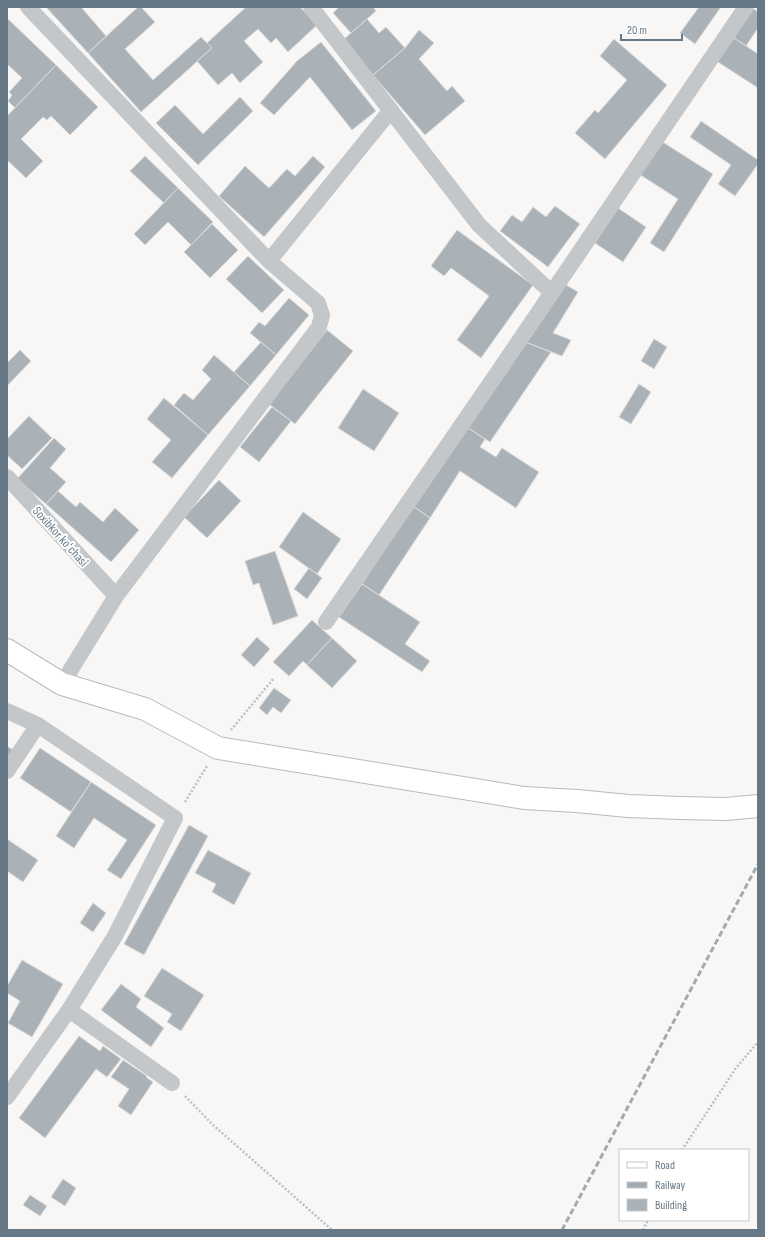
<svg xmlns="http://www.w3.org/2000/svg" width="765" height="1237" viewBox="0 0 765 1237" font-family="'Sofia Sans Condensed',sans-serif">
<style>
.building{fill:#aab2b8;stroke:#d9d9d7}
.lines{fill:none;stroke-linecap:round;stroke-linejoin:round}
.primary-casing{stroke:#b6bbbe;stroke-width:24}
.path{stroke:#bdc0c2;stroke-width:2.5;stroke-dasharray:2 2;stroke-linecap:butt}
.street{stroke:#c3c7ca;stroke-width:16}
.primary{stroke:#fff;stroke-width:22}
.rail{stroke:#a4abb0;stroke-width:3;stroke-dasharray:6 3;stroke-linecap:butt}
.labels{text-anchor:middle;stroke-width:4;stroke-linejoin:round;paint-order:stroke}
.street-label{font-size:13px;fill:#677986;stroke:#fff}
</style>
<rect width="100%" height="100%" fill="#f8f7f5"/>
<path class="building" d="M46,7H81L106,36L88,53Z
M138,7H141L155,22L125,49L153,80L201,37L212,48L141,112L88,53Z
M246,7H300L317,25L288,52L276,38L271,43L258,29L244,41L263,62L240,83L232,73L218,85L197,61L212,48L207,43Z
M339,7H373L376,11L351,33L333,13Z
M699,7H721L695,44L680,33Z
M751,7L758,12V28L746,46L731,36Z
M7,18L56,65L15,108L8,101L12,95L9,92L22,78L7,64Z
M367,19L379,33L386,27L405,48L373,75L343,40Z
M419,30L434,43L419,59L447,91L452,86L465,101L425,135L373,75L405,48Z
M731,36L758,54V88L715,60Z
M614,39L667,85L605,159L575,133L595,110L598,113L627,80L600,56Z
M321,42L376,111L352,130L310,77L274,115L260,103L297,61Z
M56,65L98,107L70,135L51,116L47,120L43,117L21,139L43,161L26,178L7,160V116Z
M240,97L253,111L198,165L156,123L175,105L203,134Z
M701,121L758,160V164L735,196L718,184L731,165L690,137Z
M661,141L713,174L664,252L650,243L678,199L639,174Z
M145,156L178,188L164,203L130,171Z
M313,156L325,167L264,237L219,196L245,166L269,188L287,169L295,176Z
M178,188L213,222L191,245L168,222L145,245L134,234Z
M555,206L580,224L548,267L500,231L512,215L522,222L533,207L546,217Z
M618,208L646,227L623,262L595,243Z
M212,224L238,250L210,278L184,252Z
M457,230L533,285L481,358L457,340L489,296L451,268L444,276L431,266Z
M248,256L284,290L262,313L226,279Z
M561,282L578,292L553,333L571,340L562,356L525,342Z
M289,298L309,315L276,355L250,333L259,322L265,326Z
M327,330L353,351L295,424L269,404Z
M654,339L667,347L654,369L641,361Z
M261,342L276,355L250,386L234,372Z
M525,342L551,352L490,442L465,426Z
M20,350L31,361L7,386V363Z
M214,355L250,386L208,435L174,405L184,393L193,400L211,379L202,370Z
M639,384L651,392L631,424L619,417Z
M363,389L399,413L374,451L338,428Z
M164,398L208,435L172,478L152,462L171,440L147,419Z
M272,407L291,421L259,462L240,447Z
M29,416L52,438L22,469L7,455V439Z
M465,426L485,439L480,447L496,457L502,448L539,472L516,508L460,471L430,518L413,506Z
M54,438L66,449L50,468L66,482L46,504L17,479Z
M219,480L241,501L207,538L184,517Z
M58,491L76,507L80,502L103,522L115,508L139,530L111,562L46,504Z
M413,506L430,518L379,595L362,584Z
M303,512L341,539L317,574L279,547Z
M275,551L298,616L273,625L259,583L253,585L245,561Z
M309,568L322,578L307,599L294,589Z
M362,584L420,622L405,644L430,661L422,672L339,617Z
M312,620L332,638L307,665L303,661L289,676L273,662Z
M257,637L270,649L254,667L241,655Z
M332,638L357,661L332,688L307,665Z
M274,688L291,700L281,713L273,707L267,715L259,708Z
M7,746L13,750L7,758Z
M40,748L91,782L71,812L20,778Z
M91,782L156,825L121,879L107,870L127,840L94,818L74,848L56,836Z
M189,825L208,836L144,955L124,944Z
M7,839L38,860L23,882L7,871Z
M208,850L251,873L234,905L212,892L216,884L195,873Z
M93,903L106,913L93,932L80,923Z
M22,960L63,984L32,1037L8,1023L20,1001L7,993V986Z
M162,968L204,995L181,1031L167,1022L172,1014L144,996Z
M121,984L141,999L136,1007L164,1028L151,1047L101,1010Z
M79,1036L100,1051L103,1046L121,1059L107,1077L96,1069L45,1138L19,1118Z
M123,1060L147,1076L146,1077L153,1082L131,1115L118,1106L129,1089L111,1077Z
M63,1179L76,1188L65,1206L51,1197Z
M30,1195L47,1206L40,1216L23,1205Z"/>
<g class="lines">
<defs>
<path id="primary" d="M7,650L62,684L145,709L218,748L524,798L577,801L628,806L680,808L726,809L758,806"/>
</defs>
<use href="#primary" class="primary-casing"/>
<path class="path" d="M231,730L274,678
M185,802L207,766
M185,1096L212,1124L332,1230
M682,1150L736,1068L758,1042
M643,1230L648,1220"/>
<path class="street" d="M28,7L269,261L318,303L322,315L319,327L116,596L62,684
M311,7L479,225L552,293
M269,261L391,110
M7,477L116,596
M326,622L498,372L746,7
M7,711L38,725L175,818L115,936L69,1010L172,1083
M7,771L38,725
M7,1097L69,1010"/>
<use href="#primary" class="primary"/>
<path class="rail" d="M562,1230L758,864"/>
</g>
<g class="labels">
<g class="street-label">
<text transform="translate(61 536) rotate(48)" y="5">Soxibkor koʻchasi</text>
</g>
</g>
<rect width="765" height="1237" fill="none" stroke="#677986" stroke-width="16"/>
<rect x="619" y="1149" width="130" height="72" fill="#ffffff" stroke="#c2c9cf"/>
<rect x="627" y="1162" width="20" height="6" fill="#ffffff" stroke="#c2c9cf"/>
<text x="655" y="1169" font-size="12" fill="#677986">Road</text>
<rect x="627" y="1182" width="20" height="6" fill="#a4abb0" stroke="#c2c9cf"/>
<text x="655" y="1189" font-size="12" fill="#677986">Railway</text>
<rect x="627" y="1199" width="20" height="12" fill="#aab2b8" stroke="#c2c9cf"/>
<text x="655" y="1209" font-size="12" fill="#677986">Building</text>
<path d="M621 34v6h61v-6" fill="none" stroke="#677986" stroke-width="2"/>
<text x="627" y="34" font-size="12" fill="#677986" stroke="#ffffff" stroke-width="3" paint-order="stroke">20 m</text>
</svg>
